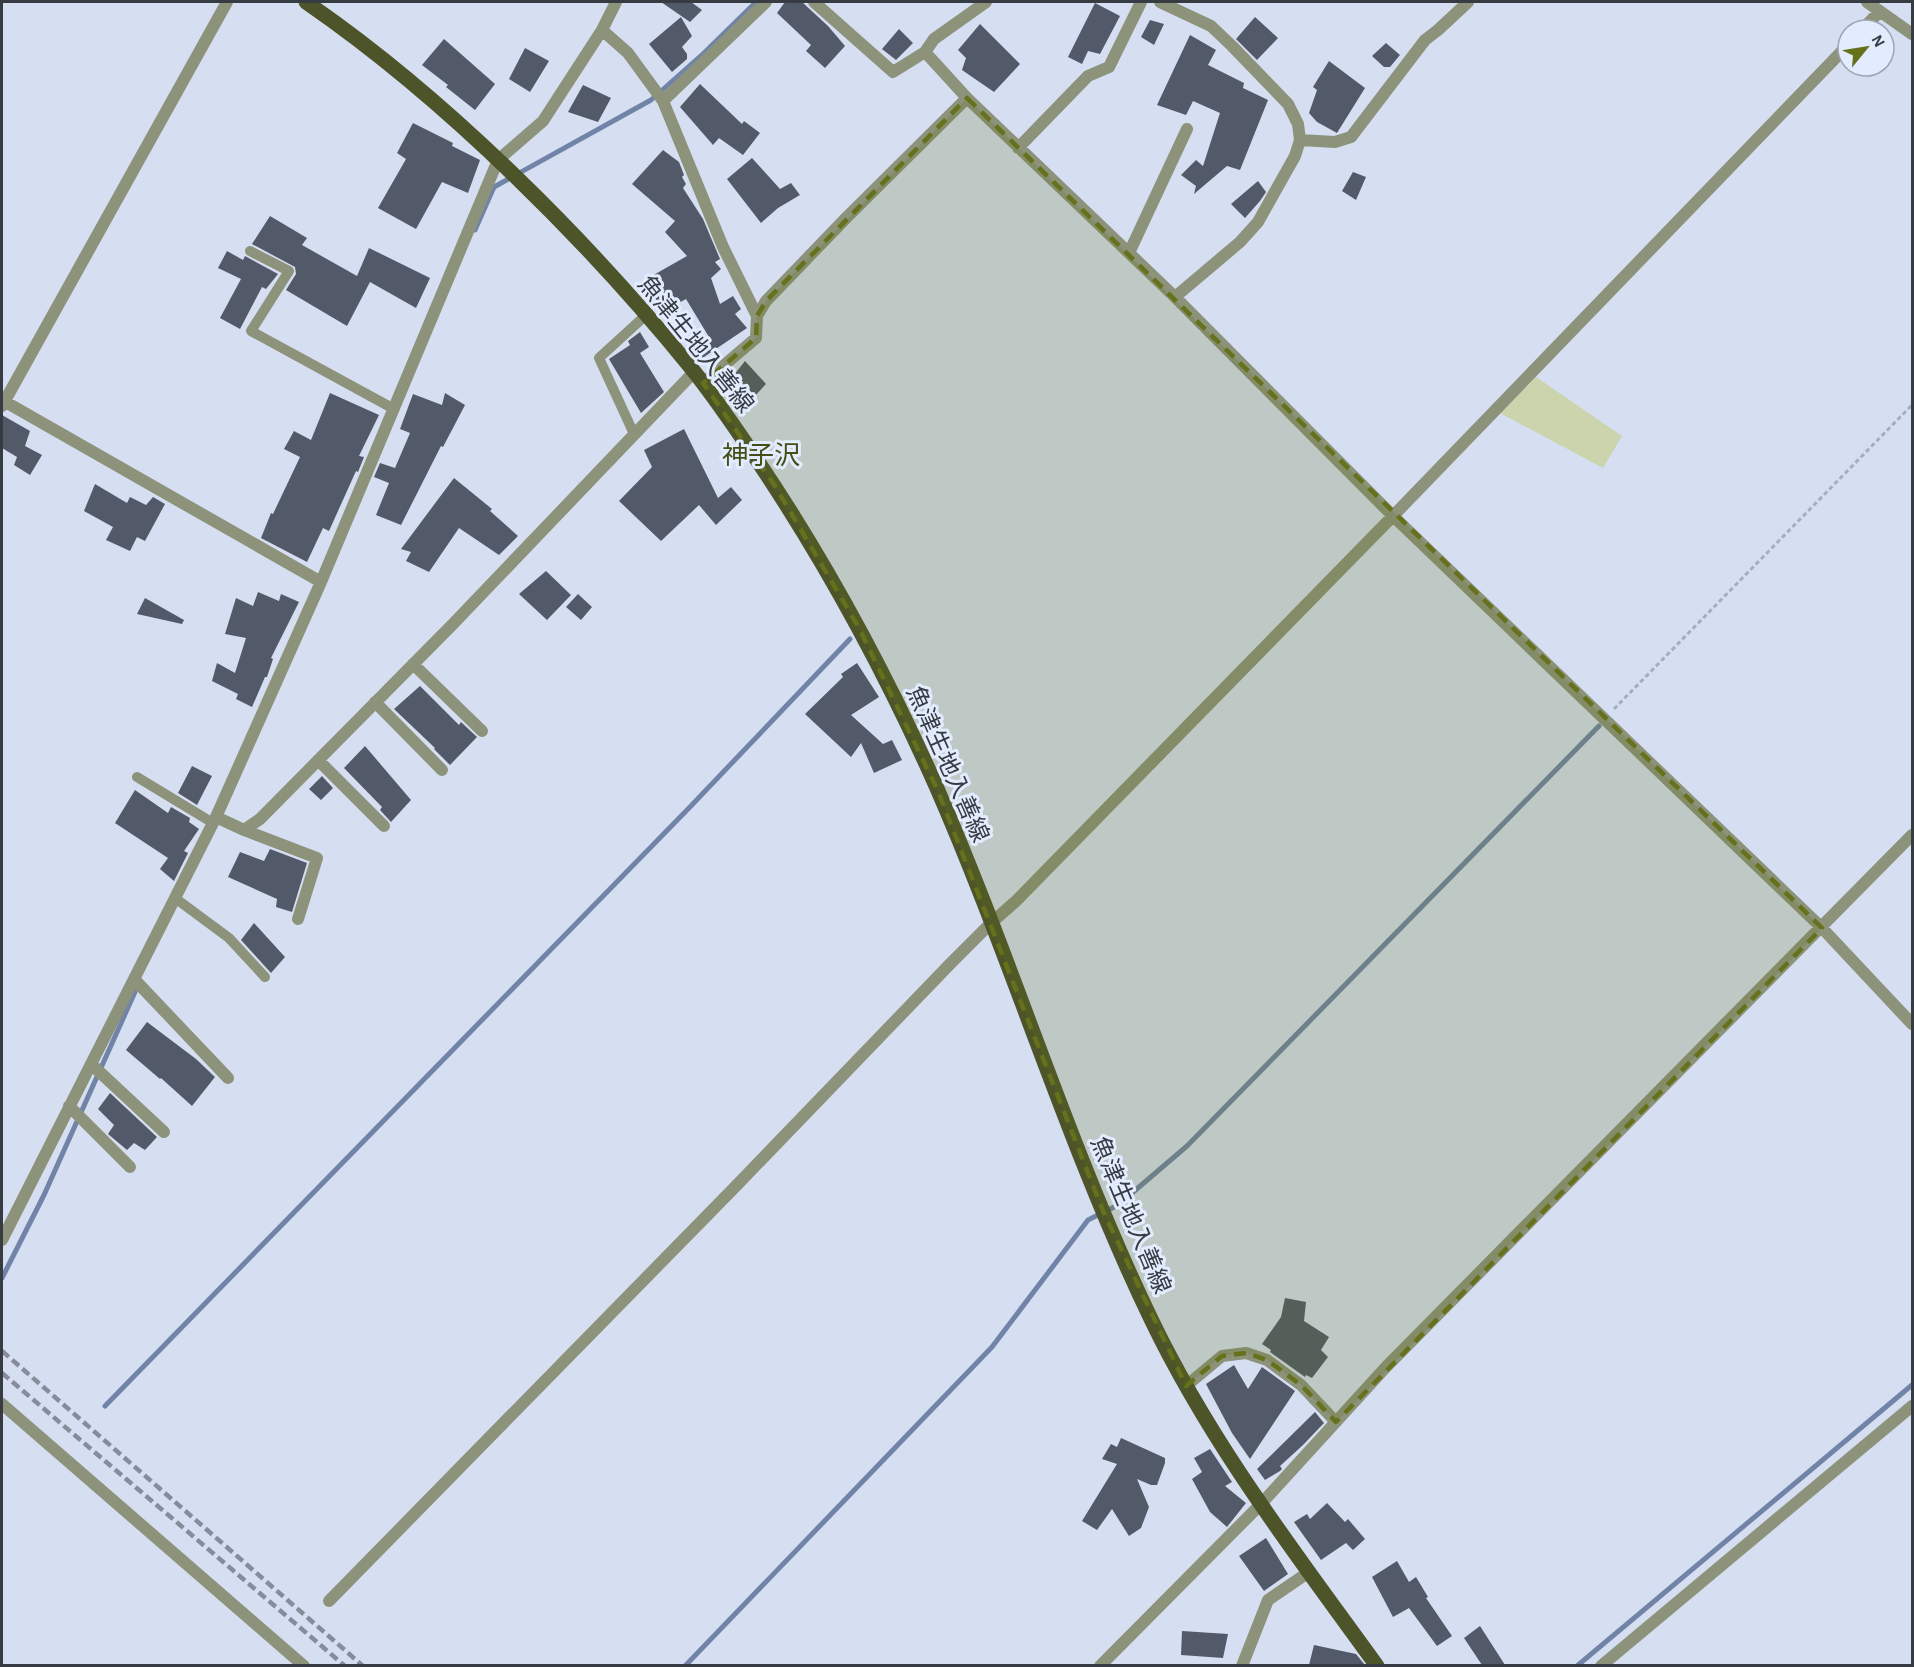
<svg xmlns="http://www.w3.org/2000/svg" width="1914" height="1667" viewBox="0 0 1914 1667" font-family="'Alegreya Sans','Noto Sans JP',sans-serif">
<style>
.green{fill:#ccd4ad}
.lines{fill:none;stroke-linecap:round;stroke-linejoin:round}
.stream{stroke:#7184a7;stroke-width:5}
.building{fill:#525a69}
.path{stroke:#a6aebc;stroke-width:3;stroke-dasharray:4.5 3;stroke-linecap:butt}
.service{stroke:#8d927b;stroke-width:10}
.minor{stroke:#8d927b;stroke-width:12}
.primary{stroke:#4d542a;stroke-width:15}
.rail{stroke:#868d9a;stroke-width:4.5;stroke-dasharray:9 4.5;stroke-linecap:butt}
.marked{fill:#65711b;fill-opacity:0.2;stroke:#65711b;stroke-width:4.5;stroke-dasharray:12 8;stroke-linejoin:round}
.labels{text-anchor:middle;stroke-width:6;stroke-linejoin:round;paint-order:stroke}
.street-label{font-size:24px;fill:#373b42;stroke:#e2ecfe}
.neighbourhood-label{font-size:26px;fill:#454e14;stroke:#e2ecfe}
</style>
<rect width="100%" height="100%" fill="#d5dff1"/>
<path class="green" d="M1536,377L1622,436L1603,468L1500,413Z"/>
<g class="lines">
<path class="stream" d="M475,230L494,187L651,100L704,53L756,2
M2,1278L44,1195L139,983
M105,1406L689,808L850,639
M685,1666L992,1347L1088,1220L1118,1205L1187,1146L1599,726
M1577,1666L1912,1385"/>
</g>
<path class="building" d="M661,2H691L702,10L690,22Z
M785,2H802L828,26L845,46L825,68L806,51L811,45L777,13Z
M1095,3L1120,16L1100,54L1088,51L1082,64L1068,57Z
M681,17L692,36L682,47L687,54V59L672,72L649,44Z
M1255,17L1278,38L1257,60L1236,39Z
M1150,20L1164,24L1154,45L1141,37Z
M980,24L1020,64L994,92L962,70L966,58L958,50Z
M899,29L913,43L896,60L882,49Z
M1190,35L1216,50L1208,65L1244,83L1243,88L1268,100L1240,170L1227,166L1194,194L1196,186L1181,175L1196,160L1203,166L1220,113L1193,101L1186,115L1157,105Z
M444,39L495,84L475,110L446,87L448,85L422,65Z
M1386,43L1400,55L1390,67H1384L1372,56Z
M525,48L549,61L530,92L509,79Z
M1329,61L1365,88L1337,133L1317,122L1309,113L1317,90L1313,87Z
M700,84L742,124L744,121L760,133L743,155L719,138L713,145L680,107Z
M583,85L611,98L598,122L568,112Z
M413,123L453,143L452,146L480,160L468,193L442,182L416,229L378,208L406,159L397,153Z
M663,150L679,162L684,175L682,177L686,184L683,188L703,219L720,259L715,262L721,269L711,278L720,304L733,296L741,309L735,314L747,328L698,361L690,351L709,337L686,299L664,311L653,295L650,297L643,281L687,256L665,232L675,221L632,184Z
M752,158L780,189L791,183L800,195L778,208L761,223L727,179Z
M1353,172L1366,177L1356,200L1342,191Z
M1258,181L1266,192L1260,201L1245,218L1231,204Z
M270,216L307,238L302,245L357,276L369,248L430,278L416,308L370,282L347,326L286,290L296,274L295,267L252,244Z
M227,251L243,260L245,256L278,274L266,289L262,287L240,329L220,318L241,279L218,268Z
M640,332L649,347L640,353L664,392L641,413L609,359L630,345L628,341Z
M745,361L766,384L753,398L730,380Z
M330,393L379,415L359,456L364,457L358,472L356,471L329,531L323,528L307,562L261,538L271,513L273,514L300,457L284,449L294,431L311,440Z
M445,393L465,405L443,447L441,446L401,525L376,515L389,483L374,477L380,463L395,468L410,433L400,429L413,394L442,405Z
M2,415L30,431L25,446L42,455L30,475L14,465L17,457L2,448Z
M684,429L718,498L731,487L742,500L716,525L699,505L661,541L619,501L652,467L644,450Z
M454,478L492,509L490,511L518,536L499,555L459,528L429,572L406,561L411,552L401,549Z
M95,484L127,503L130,497L146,505L153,497L165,504L145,541L137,537L130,551L106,540L113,527L84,511Z
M546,571L571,595L547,620L519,594Z
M258,592L279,601L281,594L299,602L271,658L273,659L267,677H265L252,707L236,699L238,694L212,681L217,663L235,673L246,638L225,634L236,598L253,606Z
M578,594L592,607L581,620L566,607Z
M145,598L184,620L182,624L137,614Z
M857,663L879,697L851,715L883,744L892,740L902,760L874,773L861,743L851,757L805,714L843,677L841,674Z
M420,686L459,725L461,722L477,737L450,765L434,749L435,748L394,709Z
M365,746L411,800L391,822L380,810L382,807L344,768Z
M192,766L212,776L197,805L178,793Z
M322,776L333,788L321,800L309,789Z
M135,790L168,813L171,807L190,818L189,822L199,829L184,851L188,853L174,881L160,869L168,858L115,823Z
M270,849L307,863L292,912L276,907L277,899L228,877L240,852L264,861Z
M254,923L285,957L271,973L241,940Z
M147,1022L196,1059L215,1077L192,1106L161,1078L160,1079L126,1050Z
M110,1093L157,1137L145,1150L134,1143L127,1150L108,1134L114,1125L98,1109Z
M1285,1298L1306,1302L1304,1321L1329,1337L1321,1350L1328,1357L1312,1378L1306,1375L1305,1377L1270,1352L1271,1350L1262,1344L1281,1317Z
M1234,1365L1248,1389L1262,1367L1295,1391L1250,1459L1232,1433L1206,1384Z
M1315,1412L1324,1423L1303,1445L1280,1466L1282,1469L1280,1471L1265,1480L1257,1469Z
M1121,1438L1165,1458V1463L1157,1485H1151L1137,1479L1149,1507L1141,1528L1129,1536L1112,1509L1097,1530L1082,1521L1117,1464L1102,1459L1111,1444L1117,1447Z
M1210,1449L1232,1482L1225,1486L1246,1503L1227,1527L1210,1512L1192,1479L1202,1472L1194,1458Z
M1327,1503L1345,1522L1348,1519L1365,1539L1353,1550L1346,1543L1321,1560L1294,1522L1307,1514L1310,1519Z
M1266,1538L1288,1574L1264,1591L1239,1556Z
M1397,1561L1409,1582L1416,1577L1428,1597L1426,1598L1452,1636L1437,1646L1409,1608L1393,1617L1372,1577Z
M1480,1626L1505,1665H1482L1464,1638Z
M1182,1631L1228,1634L1223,1658L1181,1655Z
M1314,1645L1356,1654L1365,1665H1309Z"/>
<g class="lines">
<path class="path" d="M1614,709L1912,405"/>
<path class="service" d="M250,251L289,271L251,331L394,409
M634,434L599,358L646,315
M137,777L213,823
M175,898L229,938L265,977"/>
<path class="minor" d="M814,2L893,72L925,52
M986,2L934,39L925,52L967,98L1175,297L1393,516L1822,928L1912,1024
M1160,2L1211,26L1232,46L1288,104L1298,124L1300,140L1295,156L1258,222L1240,242L1175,297
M1867,2L1912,34
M602,30L628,53L663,101L723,247L757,316
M1862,30L1880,11
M663,101L766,2
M1300,140L1335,142L1351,137L1425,40L1438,30L1468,2
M1018,148L1088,76L1109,67L1141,2
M1129,253L1187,129
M703,383L756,338L757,316L766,301L847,217L967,98
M2,400L321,582
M2,406L227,2
M413,664L482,731
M375,702L442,770
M318,760L384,826
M216,817L244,830L260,819L453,624L694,372
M244,830L317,858L298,919
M134,979L228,1078
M91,1064L164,1132
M69,1106L130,1167
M2,1240L216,817L321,582L498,160L543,121L602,30L616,2
M1186,1386L1222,1356L1246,1353L1267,1360L1301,1385L1336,1422
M2,1404L304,1666
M329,1601L735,1187L950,964L991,923L1016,901L1393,516L1848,45
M1100,1666L1261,1504L1386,1367L1912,835
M1242,1666L1268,1600L1309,1572
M1601,1666L1912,1406"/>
<path class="primary" d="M306,2C383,55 448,111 515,176C578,237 637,301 692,369C713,395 732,423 751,451C823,557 884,669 936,786C1013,962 1068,1147 1151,1319C1211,1444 1296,1554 1377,1666"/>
<path class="rail" d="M2,1351L363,1666
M2,1373L345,1666"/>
</g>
<path class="marked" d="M967,98L1822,928L1336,1422L1301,1385L1267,1360L1246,1353L1222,1356L1186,1386L1103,1211L937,789L859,628L775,486L703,383L756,338L757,316L766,301Z"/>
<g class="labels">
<g class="street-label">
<text transform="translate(696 344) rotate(51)" y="8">魚津生地入善線</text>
<text transform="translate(948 764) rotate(66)" y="8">魚津生地入善線</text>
<text transform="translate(1131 1215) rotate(67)" y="8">魚津生地入善線</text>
</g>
<g class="neighbourhood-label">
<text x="761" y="464">神子沢</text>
</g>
</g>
<rect width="1914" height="1667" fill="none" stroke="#373b42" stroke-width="6"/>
<g transform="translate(1866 48) rotate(60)"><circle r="28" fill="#e2ecfe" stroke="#9ea5b3" stroke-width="1.5"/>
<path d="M0-4.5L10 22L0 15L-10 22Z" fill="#65711b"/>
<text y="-9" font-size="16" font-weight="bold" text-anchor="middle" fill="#373b42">N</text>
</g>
</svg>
